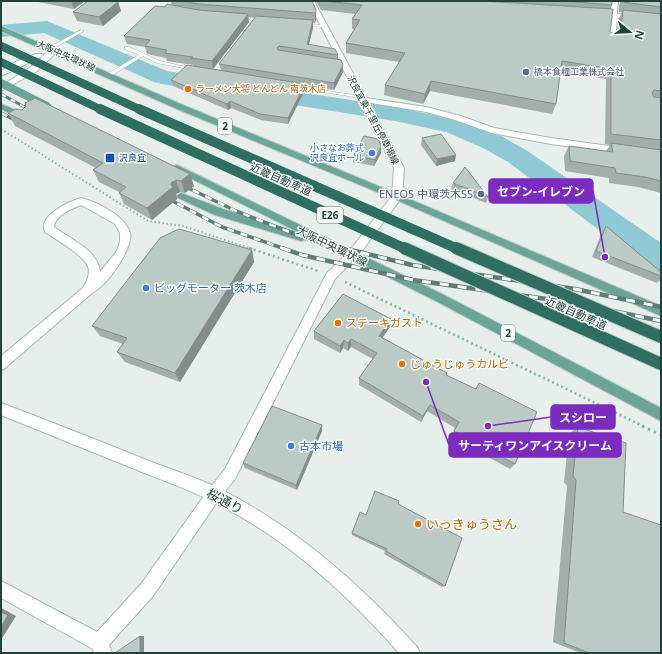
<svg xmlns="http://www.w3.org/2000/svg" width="662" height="654" viewBox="0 0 662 654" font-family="'Open Sans','Noto Sans JP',sans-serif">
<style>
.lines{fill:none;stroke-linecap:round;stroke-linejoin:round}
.river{fill:#8ec9d4;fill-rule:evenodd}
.service-casing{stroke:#a8b8b2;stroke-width:1}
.minor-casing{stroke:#a8b8b2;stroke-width:2}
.tertiary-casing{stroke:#a8b8b2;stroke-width:2}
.secondary-casing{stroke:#a4bbb3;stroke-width:2}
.primary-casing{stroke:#c2cac8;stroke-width:2}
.path-far2{stroke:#86b3a5;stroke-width:2;stroke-dasharray:1.5 2.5;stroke-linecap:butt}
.path-far1{stroke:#86b3a5;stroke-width:2.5;stroke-dasharray:2 3;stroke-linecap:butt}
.path{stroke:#86b3a5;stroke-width:3;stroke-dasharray:2.5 4;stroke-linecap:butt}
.service{fill:#fff;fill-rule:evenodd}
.minor{fill:#fff;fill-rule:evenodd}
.tertiary{fill:#fff;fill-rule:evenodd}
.secondary{fill:#fff;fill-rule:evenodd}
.primary{fill:#6aa596;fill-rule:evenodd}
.rail-far2-casing{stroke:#5f7d75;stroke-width:3}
.rail-far1-casing{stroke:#5f7d75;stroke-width:3.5}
.rail-casing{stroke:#5f7d75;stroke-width:4.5}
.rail-far2{stroke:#f7fbf9;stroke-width:2;stroke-dasharray:5.5;stroke-linecap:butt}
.rail-far1{stroke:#f7fbf9;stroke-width:2.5;stroke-dasharray:7;stroke-linecap:butt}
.rail{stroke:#f7fbf9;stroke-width:3;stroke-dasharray:9;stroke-linecap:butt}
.primary-bridge-casing{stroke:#c2cac8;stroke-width:8;stroke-linecap:butt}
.motorway-bridge-far2-casing{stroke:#c2cac8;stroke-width:8;stroke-linecap:butt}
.motorway-bridge-far1-casing{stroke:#c2cac8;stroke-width:10;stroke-linecap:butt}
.motorway-bridge-casing{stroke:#c2cac8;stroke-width:14;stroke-linecap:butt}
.primary-bridge{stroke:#6aa596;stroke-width:8}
.motorway-bridge-far2{stroke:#2f6f62;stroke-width:8}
.motorway-bridge-far1{stroke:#2f6f62;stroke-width:10}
.motorway-bridge{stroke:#2f6f62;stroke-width:12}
.wall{fill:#a1aea9;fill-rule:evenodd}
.shaded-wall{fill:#838d89}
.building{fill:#bbcac4;stroke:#838d89}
.service-dot{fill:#5c6f8a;stroke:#f7fbf9;stroke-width:1.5}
.food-dot{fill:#e8710a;stroke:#f7fbf9;stroke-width:1.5}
.shop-dot{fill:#3f7fe0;stroke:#f7fbf9;stroke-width:1.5}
.transit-dot{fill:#1a4fb4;stroke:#f7fbf9;stroke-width:1.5}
.labels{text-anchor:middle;stroke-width:3;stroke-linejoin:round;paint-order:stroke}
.far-street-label{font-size:9px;fill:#24423a;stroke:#f7fbf9}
.far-service-label{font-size:9px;fill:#4e5e75;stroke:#f7fbf9;text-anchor:start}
.far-food-label{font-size:9px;fill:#c56008;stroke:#f7fbf9;text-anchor:start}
.far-shop-label{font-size:9px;fill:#366cbe;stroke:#f7fbf9;text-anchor:end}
.far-transit-label{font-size:9px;fill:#164399;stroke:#f7fbf9;text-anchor:start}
.shield{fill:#f7fbf9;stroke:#637a73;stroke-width:1}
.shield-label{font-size:10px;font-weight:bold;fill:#24423a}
.street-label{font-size:11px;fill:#24423a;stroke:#f7fbf9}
.service-label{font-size:11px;fill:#4e5e75;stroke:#f7fbf9;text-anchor:end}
.shop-label{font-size:11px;fill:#366cbe;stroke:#f7fbf9;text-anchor:start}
.food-label{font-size:11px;fill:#c56008;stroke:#f7fbf9;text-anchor:start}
.near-street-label{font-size:13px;fill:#24423a;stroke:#f7fbf9}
.near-food-label{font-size:13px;fill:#c56008;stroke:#f7fbf9;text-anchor:start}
.leader{fill:none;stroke:#7b2cbf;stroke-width:1.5}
.callout-dot{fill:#7b2cbf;stroke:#f7fbf9;stroke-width:1.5}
.callout{fill:#7b2cbf;stroke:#7b2cbf;stroke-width:1.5}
.callout-label{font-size:12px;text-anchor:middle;font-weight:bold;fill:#fff}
</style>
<rect width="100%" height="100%" fill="#e6efeb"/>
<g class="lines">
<path class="river" d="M47,21L167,71L395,107L462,121L501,136L526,150L661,243V271L650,268L508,162L483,148L446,132L395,121L162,84L154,82L44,33L1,37V25Z"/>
<defs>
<path id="service" d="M304,24L324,25L326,26L324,27L305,26H304Z
M81,30L84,31L52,49L48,48Z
M125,47H129L160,61L195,69L193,70L157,63L143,56L111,76H107V74L139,55L125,49Z
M294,86L361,96L363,97L361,98L296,88H294Z"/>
<path id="minor" d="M612,1H618L617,14L661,19V23L617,18L615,42L611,44H608L610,18L596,16L593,14L596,12L610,14Z
M359,97L426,107L461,116L494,128L551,138L624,148L629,151L624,154L551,144L492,133L455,120L426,112L359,101L358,99Z
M81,198C97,202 126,216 130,233C134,249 99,300 83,294L81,291C85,285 89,278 89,271C89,257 56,240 45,232C37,216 70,201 81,198ZM81,205L115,224L120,233V242L117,251L100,272C98,250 70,239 54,227C55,216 71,209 81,205Z
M352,252L356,253L357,256L335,279L235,479L219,499L153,596L109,645L112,653H94L93,649L1,598V581L97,632L141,584L209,489L225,469L327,273L348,253Z"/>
<path id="tertiary" d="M87,286L91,288L93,291L91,294L5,368L1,370V356L83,288Z
M1,403C49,421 97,440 144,459C169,469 196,477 220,489C297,528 360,584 417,647L420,653H399C345,592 283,535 209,500C188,489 164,481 142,472C95,453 48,434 1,415Z"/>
<path id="secondary" d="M308,1H314L404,168L402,197L356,259H348L347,256L348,253L392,196L394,168Z
M52,48H55L59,50L37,71L1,91V86L31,67Z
M36,54H42L43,56L1,76V71L17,61Z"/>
<path id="primary" d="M1,26L183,105L400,195L661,306V316L394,199L177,109L1,31Z
M1,104L30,116L31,118L27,121L24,120L1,109Z
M177,165L444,295L661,408V421L436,301L306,236L305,240L301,241L215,215L178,198L176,196L181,193L223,209L298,232L174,170L172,168L174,166Z"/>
</defs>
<use href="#service" class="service-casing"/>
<use href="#minor" class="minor-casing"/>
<use href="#tertiary" class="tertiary-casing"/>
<use href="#secondary" class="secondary-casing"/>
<use href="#primary" class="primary-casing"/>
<path class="path-far2" d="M1,129L148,221L183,226L252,249"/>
<path class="path-far1" d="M249,248L318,271
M345,282L645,427"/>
<path class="path" d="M642,426L661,435"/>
<use href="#service" class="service"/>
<use href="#minor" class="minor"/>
<use href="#tertiary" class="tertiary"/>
<use href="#secondary" class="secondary"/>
<use href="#primary" class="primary"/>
<defs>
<path id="rail-far2" d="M1,94L30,110"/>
<path id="rail-far1" d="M29,109L35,112
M1,113L19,122
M180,184L236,211L310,240L347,249
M165,197L222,227L285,249"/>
<path id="rail" d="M282,248L302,255L413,280L574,303L661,321
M343,248L412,265L575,289L661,307"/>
</defs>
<use href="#rail-far2" class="rail-far2-casing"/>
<use href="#rail-far1" class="rail-far1-casing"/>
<use href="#rail" class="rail-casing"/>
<use href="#rail-far2" class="rail-far2"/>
<use href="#rail-far1" class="rail-far1"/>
<use href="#rail" class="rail"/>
<defs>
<path id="primary-bridge" d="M1,83L47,106"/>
<path id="motorway-bridge-far2" d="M1,46L141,110
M1,62L102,110"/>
<path id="motorway-bridge-far1" d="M100,109L406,249
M139,109L458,249"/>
<path id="motorway-bridge" d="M404,248L661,364
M456,248L661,337"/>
</defs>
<use href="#primary-bridge" class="primary-bridge-casing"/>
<use href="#motorway-bridge-far2" class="motorway-bridge-far2-casing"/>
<use href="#motorway-bridge-far1" class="motorway-bridge-far1-casing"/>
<use href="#motorway-bridge" class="motorway-bridge-casing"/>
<use href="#primary-bridge" class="primary-bridge"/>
<use href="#motorway-bridge-far2" class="motorway-bridge-far2"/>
<use href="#motorway-bridge-far1" class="motorway-bridge-far1"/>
<use href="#motorway-bridge" class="motorway-bridge"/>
</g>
<path class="wall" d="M33,1H85L74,9Z
M171,1H312L316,10V20L315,23H313V28L309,44L338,55V60L343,72L334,90L305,85V90L288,124L261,120L231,108L228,110L173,86L171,80L193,66V65L167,61L166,58L147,54L145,47L127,44L124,36L165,7L172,5ZM248,17L255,18L219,64L221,70L213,69L249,22Z
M316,1H612V5L610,9V32L616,35H617L618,20L622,12H619V5L621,1H661V193L638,187L609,183V178L565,171L564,156L569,146L606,151L610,145L605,144L606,79L560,71L556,104L552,114L430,91L423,104L384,95L385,85L399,62L346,53V43L355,29H352V19L355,14L321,10Z
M118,2L121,11L103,26L77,21L73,12Z
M8,113L194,186L185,193L180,192L176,194L177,199L152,220L124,204L119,192L99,182L93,170L96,168L15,126Z
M422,138L455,161L436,166L421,145Z
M381,146V153L374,166L353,162L354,155Z
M453,183L488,197L486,203L451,189Z
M606,226L661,272V279L657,283L592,257L602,232Z
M252,250L254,262L180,382L125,362L117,352L123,344L100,336L92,326Z
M390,327L382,338L446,375L475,389L479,383L515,464L510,469L451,437L455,428L427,411L421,422L359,385V378L373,359L351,347L348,351L343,348L340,353L314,339V331Z
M322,425V431L297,490L245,468L243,463Z
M578,427L623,512L661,653H580L553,642L567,486L564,482L569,434Z
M398,504L445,586L442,587L384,554L385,551L352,535V533L366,515Z"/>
<path class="shaded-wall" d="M71,1H85L74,9Z
M118,2L121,11L103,26L99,17Z
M316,10V20L315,23V13Z
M248,14L249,22L213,69L212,61Z
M313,20V28L307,51V44Z
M343,65V72L334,90V83Z
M431,81L430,91L423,104L425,94Z
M305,84V90L288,124V118Z
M230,101L231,108L228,110L227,104Z
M381,146V153L374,166L375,160Z
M456,155L455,161L436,166L437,159Z
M190,174L194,186L185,193L181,181Z
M176,180L180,192L176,194L177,199L152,220L147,208L171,185V183Z
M252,250L254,262L180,382L175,373Z
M391,319L390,327L378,344L379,336Z
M351,339V347L348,351V343Z
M344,340L343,348L340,353V346Z
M430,405L427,411L421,422L423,416Z
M322,425V431L297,490L296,485Z
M1,608L16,616L1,640Z
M140,636H144V653H140Z"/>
<path class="building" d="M88,1H111L118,2L99,17L73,12Z
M183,1H312L316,10L315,13L198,4Z
M325,1H483L613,9L610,32L616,35L621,32L623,10L661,14V91L654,90L652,93L654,97L661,98V140L611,134V69L562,61L556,104L431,81L425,94L385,85L405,53L346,43L360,20L352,19L362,5Z
M565,1H612V5Z
M623,1H661V7L623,2Z
M167,4L198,10L248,14L212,61L191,58L193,57L165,53L167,50L145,46L150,40L124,36L155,6L165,7Z
M256,16L313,20L307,44L335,49L338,55L279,46L277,48L278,50L341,60L343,65L334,83L219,64Z
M187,65L305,84L288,118L260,114L230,101L227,104L171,80Z
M35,98L190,174L181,181L176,180L171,183V185L173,187L147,208L119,193L126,187L93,170L103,163L8,113L16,109L22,110L26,106L25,103Z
M441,134L456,155L437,159L422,138Z
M364,136L378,139L381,146L375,160L354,155Z
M611,143L661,150V181L645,177L616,173L615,168L570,161L569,146L613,152Z
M465,167L488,197L453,183Z
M606,226L661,272V276L596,251Z
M179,229L252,250L175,373L117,352L127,338L92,326L160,238Z
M343,294L391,319L379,336L447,373L446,375L476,389L479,383L537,412L515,464L454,431L459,422L430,405L423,416L359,378L377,353L351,339L348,343L344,340L340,346L314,331Z
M272,406L322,425L296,485L243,463Z
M578,427L626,443L623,512L661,525V653H589L564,643L576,480L573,476Z
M375,491L399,501L398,504L462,538L445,586L386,551L387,549L352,533L360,512L366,515Z
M1,612L8,615L1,627Z
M140,636V653H115Z"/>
<g class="service-dot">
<circle cx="526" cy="72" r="4"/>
<circle cx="481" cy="194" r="4"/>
</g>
<g class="food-dot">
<circle cx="188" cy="89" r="4"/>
<circle cx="338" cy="323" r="4"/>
<circle cx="402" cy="364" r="4"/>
<circle cx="418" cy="524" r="4"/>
</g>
<g class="shop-dot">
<circle cx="372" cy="153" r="4"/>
<circle cx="146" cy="288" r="4"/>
<circle cx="291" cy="446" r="4"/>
</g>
<rect class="transit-dot" x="105" y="153" width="10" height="10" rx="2"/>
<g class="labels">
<g class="far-street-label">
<text transform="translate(66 56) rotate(24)" y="3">大阪中央環状線</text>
<text transform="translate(373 120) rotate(62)" y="3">沢良宜東千里丘停車場線</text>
</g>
<g class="far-service-label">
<text x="534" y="75">橋本食糧工業株式会社</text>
</g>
<g class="far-food-label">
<text x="196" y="92">ラーメン大将 どんどん 南茨木店</text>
</g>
<g class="far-shop-label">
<text x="364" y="151">小さなお葬式<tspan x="364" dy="10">沢良宜ホール</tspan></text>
</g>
<g class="far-transit-label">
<text x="119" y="161">沢良宜</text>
</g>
<g class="shield">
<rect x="218" y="118" width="14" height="16" rx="3"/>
<rect x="317" y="207" width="26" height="16" rx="3"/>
<rect x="501" y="325" width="14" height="16" rx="3"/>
</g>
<g class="shield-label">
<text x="225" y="130">2</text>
<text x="330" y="219">E26</text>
<text x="508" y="337">2</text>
</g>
<g class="street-label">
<text transform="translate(281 179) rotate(24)" y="4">近畿自動車道</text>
<text transform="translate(332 246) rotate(26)" y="4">大阪中央環状線</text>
<text transform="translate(576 313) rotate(24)" y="4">近畿自動車道</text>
</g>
<g class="service-label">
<text x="473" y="198">ENEOS 中環茨木SS</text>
</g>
<g class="shop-label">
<text x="154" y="292">ビッグモーター 茨木店</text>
<text x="299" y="450">古本市場</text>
</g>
<g class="food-label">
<text x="346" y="327">ステーキガスト</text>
<text x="410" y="368">じゅうじゅうカルビ</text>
</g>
<g class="near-street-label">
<text transform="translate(225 501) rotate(28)" y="5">桜通り</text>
</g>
<g class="near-food-label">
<text x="426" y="529">いっきゅうさん</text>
</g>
</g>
<path class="leader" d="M605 257L593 191M488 426L551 417M426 382L449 445"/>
<g class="callout-dot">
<circle cx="605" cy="257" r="4"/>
<circle cx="488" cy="426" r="4"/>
<circle cx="426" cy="382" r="4"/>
</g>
<g class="callout">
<rect x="489" y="179" width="104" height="24" rx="4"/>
<rect x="551" y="405" width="64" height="24" rx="4"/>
<rect x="449" y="433" width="172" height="24" rx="4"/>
</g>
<g class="callout-label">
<text x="541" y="196">セブン-イレブン</text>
<text x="583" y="422">スシロー</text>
<text x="535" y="450">サーティワンアイスクリーム</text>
</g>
<rect width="662" height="654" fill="none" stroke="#24423a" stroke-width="4"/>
<g transform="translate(630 32) rotate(108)" stroke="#f7fbf9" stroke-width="3" paint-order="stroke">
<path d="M0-3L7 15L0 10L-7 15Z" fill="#24423a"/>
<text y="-6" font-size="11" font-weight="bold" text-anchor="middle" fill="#24423a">N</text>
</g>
</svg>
